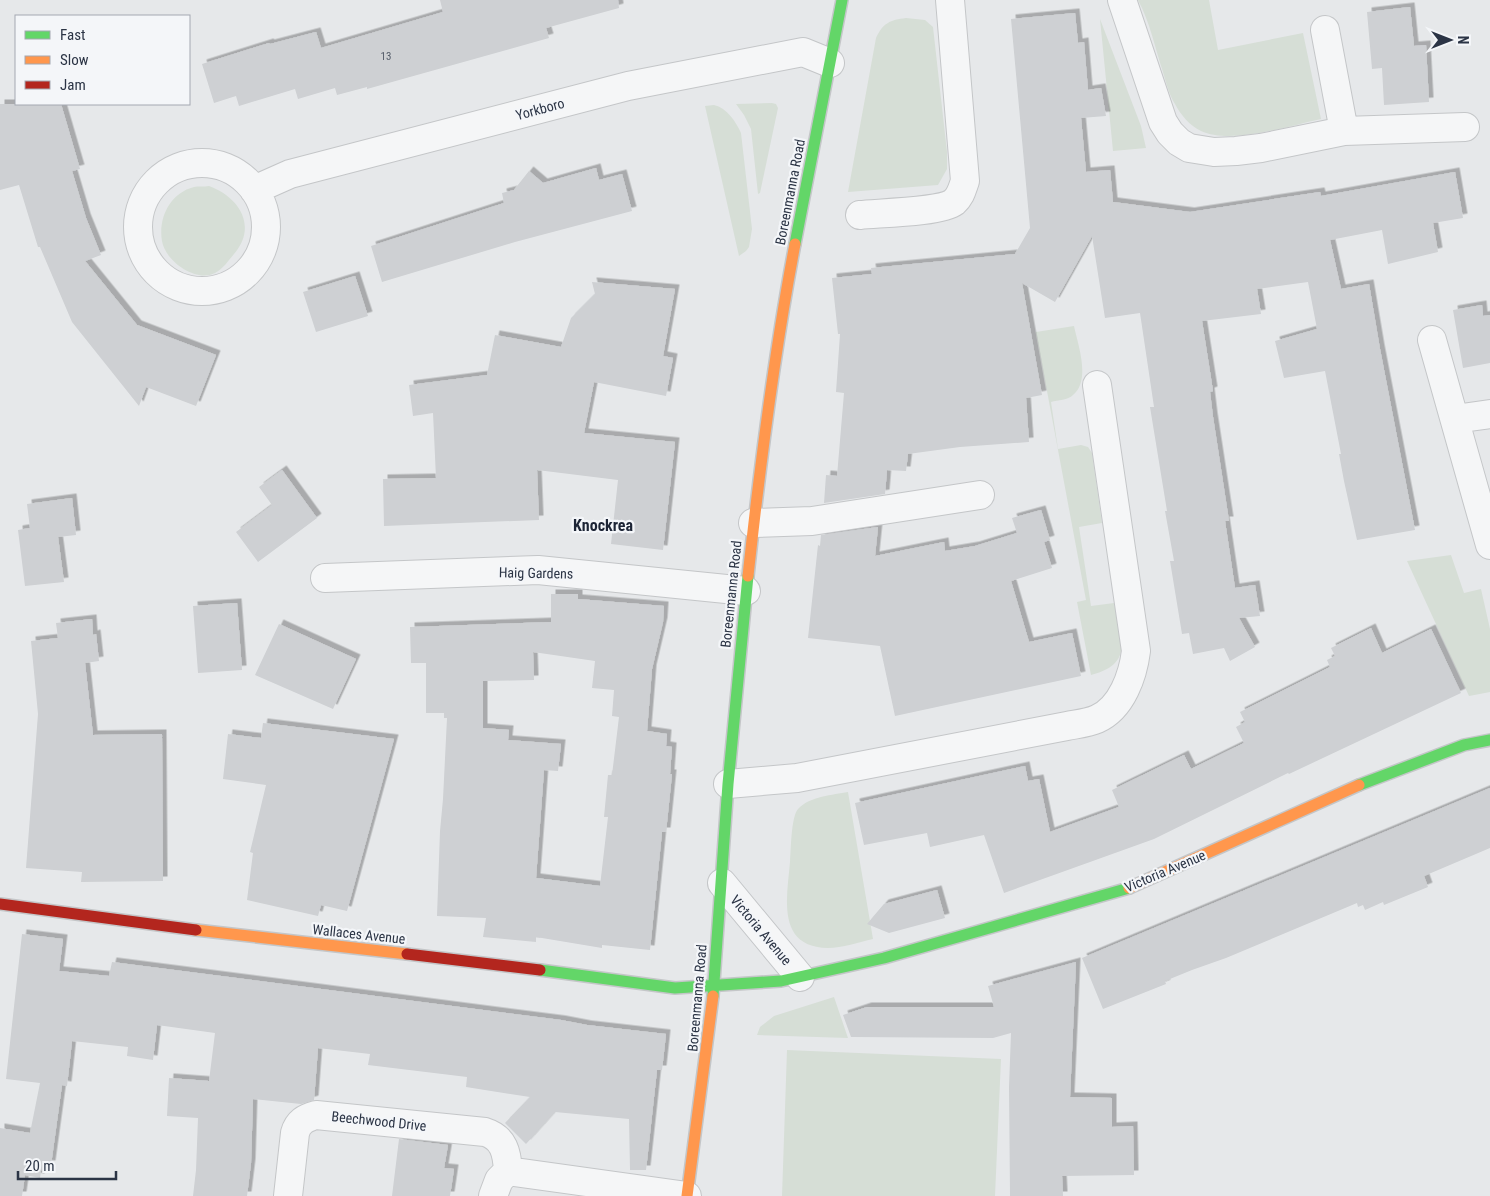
<svg xmlns="http://www.w3.org/2000/svg" width="1490" height="1196" viewBox="0 0 1490 1196" font-family="'Roboto Condensed',sans-serif">
<style>
.green{fill:#d6ded6}
.building{fill:#ced0d3;fill-rule:evenodd;filter:url(#shadow)}
.lines{fill:none;stroke-linecap:round;stroke-linejoin:round}
.street-casing{stroke:#c4c6c8;stroke-width:30}
.fast-casing{stroke:#c4c6c8;stroke-width:14}
.slow-casing{stroke:#c4c6c8;stroke-width:14}
.jam-casing{stroke:#c4c6c8;stroke-width:14}
.street{stroke:#f5f6f7;stroke-width:28}
.fast{stroke:#63d668;stroke-width:11}
.slow{stroke:#ff974d;stroke-width:11}
.jam{stroke:#b3261e;stroke-width:11}
.labels{text-anchor:middle;stroke-width:4.5;stroke-linejoin:round;paint-order:stroke}
.number-label{font-size:11px;fill:#545c69}
.street-label{font-size:14px;fill:#2b3445;stroke:#f4f6f9}
.quarter-label{font-size:16px;font-weight:bold;fill:#1d2536;stroke:#f4f6f9}
</style>
<defs>
<filter id="shadow"><feDropShadow dx="4.5" dy="-4.5" stdDeviation="0" flood-color="#0004"/></filter>
</defs>
<rect width="100%" height="100%" fill="#e6e8ea"/>
<path class="green" d="M1138,0H1209L1218,50L1303,33L1321,119C1289,126 1231,145 1201,131C1190,126 1180,114 1175,104C1169,95 1166,82 1163,72C1155,48 1150,22 1138,0Z
M906,18L925,20L933,27L947,152V169L938,185L848,192L876,38C883,23 890,20 906,18Z
M1100,19L1141,126L1146,148L1113,151Z
M772,103L776,104L778,108L760,193L758,194L751,129L744,115L736,104Z
M714,105C727,108 736,122 741,133L752,229L749,247L746,251L739,256L705,106Z
M209,186C239,197 258,226 234,254C228,261 223,269 215,273C196,283 165,261 162,241C158,218 170,193 194,187C198,186 204,187 209,186Z
M1074,326C1078,345 1091,380 1073,395C1068,400 1058,400 1051,402L1058,449L1081,445L1088,447L1092,453L1102,523L1079,527L1091,606L1114,603C1121,637 1135,664 1091,675L1077,602L1086,600L1036,332Z
M1451,555L1464,593L1481,589L1490,629V692L1469,696L1407,561Z
M848,792L873,939C859,942 842,948 828,948C776,947 787,897 790,862C791,850 791,817 798,809C810,796 833,795 848,792Z
M834,997L848,1038L757,1035L760,1027L774,1016Z
M787,1050L1001,1059L995,1196H782Z"/>
<path class="building" d="M440,0H618L619,8L546,28L549,38L367,89V87L337,95L335,88L298,99L295,89L239,106L236,96L214,103L202,64L269,43L270,44L316,32L321,48L443,12Z
M1410,7L1414,46L1426,45L1429,102L1384,105L1382,68L1372,69L1367,12Z
M1075,13L1078,43L1084,42L1088,90L1101,88L1106,116L1081,118L1086,172L1110,170L1113,202L1190,212L1320,192L1321,196L1455,172L1463,218L1433,223L1438,252L1388,264L1382,230L1330,240L1341,289L1369,284L1380,349L1415,530L1357,540L1344,481L1339,454H1341L1325,371L1284,378L1275,341L1317,329L1308,282L1257,289L1261,314L1202,321L1213,391L1210,392L1213,417L1229,521H1225L1235,588L1255,585L1260,616L1239,618L1255,647L1230,661L1224,648L1193,654L1189,633L1182,634L1170,561H1174L1165,511H1167L1150,407H1154L1140,313L1105,318L1092,236L1055,302L1022,283L1042,395L1026,398L1029,442L960,447L908,454L906,471L887,470L885,494L824,503L826,475L837,476L844,393L836,392L840,334H838L832,278L872,274L871,268L1015,254L1030,228L1011,19Z
M0,104H61L80,169L72,171L86,218L101,255L85,261L137,325L216,355L196,406L146,387L139,406L72,322L40,247H38L19,185L0,190Z
M596,168L599,180L622,174L632,211L515,242L382,282L371,246L504,203L502,193L514,190L529,171L543,183Z
M355,276L368,316L316,332L303,292Z
M592,282L675,289L663,356L673,358L666,396L594,382L584,433L675,442L663,550L611,544L618,480L537,470L539,520L384,526L383,479L436,478L433,413L413,416L409,385L487,375L495,335L561,347L571,318L595,294Z
M1482,305L1483,316L1490,315V363L1463,368L1453,310Z
M282,470L317,518L258,562L236,532L272,505L259,487Z
M72,498L76,535L58,537L64,582L25,586L18,530L30,528L27,504Z
M1041,510L1050,540L1044,542L1052,568L1011,581L1029,642L1072,633L1081,676L895,716L880,646L808,638L818,545L820,546L821,535L878,527L875,556L944,542L945,551L975,546L1017,533L1012,518Z
M551,594H578V599L664,606L663,622L652,669L647,731L667,734L666,746L672,747L670,774H672L666,832H662L650,950L602,945V948L536,937V942L483,937L486,918L437,916L440,831L443,799L447,718H444V713H426V663H411L410,627L551,622ZM533,652L595,661L592,688L614,690L612,716L619,717L612,775H608L604,817H608L600,886L536,878L544,770L558,771L561,744L508,740L509,730L483,728V681L534,680Z
M237,603L242,670L198,673L193,606Z
M92,619L93,635L96,634L99,661L85,663L93,735L162,734L163,881L81,882L82,872L26,868L38,714L31,641L58,638L56,623Z
M279,624L356,659L333,709L255,675Z
M1371,628L1382,653L1431,629L1461,693L1289,774L1288,773L1154,839L1004,893L984,835L930,847L927,833L864,845L855,803L1025,766L1028,781L1039,779L1050,832L1119,807L1112,790L1184,755L1191,769L1244,743L1236,727L1245,722L1240,712L1330,667L1327,660L1335,656L1331,648Z
M263,723L394,739L347,911L321,905L318,916L247,900L253,853L250,852L266,785L223,779L228,734L261,738Z
M1490,788V848L1424,876L1428,887L1384,905L1383,902L1365,910L1363,905L1358,907L1357,903L1226,958L1192,970L1165,981L1166,984L1103,1009L1082,958Z
M937,890L945,918L889,933L867,924L884,904Z
M22,934L63,939L59,971L109,976L112,962L561,1020L587,1025L666,1034L662,1070H657L646,1170H630L629,1119L555,1112L526,1144L505,1123L530,1097L466,1087L467,1077L368,1065L370,1054L318,1048L314,1100L301,1104L253,1099L251,1163L247,1196H193L196,1170L198,1118L167,1116L169,1078L209,1081L215,1033L157,1025L153,1060L127,1056L128,1047L72,1041L67,1086L62,1085L51,1165L42,1164L40,1178L25,1175L22,1196H0V1128L30,1133L40,1083L6,1079Z
M1076,962L1070,1097L1112,1098V1127L1133,1126L1134,1175L1062,1176L1063,1196H1010L1009,1087L1011,1033L993,1038L851,1037L843,1015L867,1007H994L988,986Z
M399,1139L448,1145L444,1168L454,1169L450,1196H392Z"/>
<g class="lines">
<defs>
<path id="street" d="M1122,0L1163,122L1170,133L1179,142L1189,148L1214,152L1236,151L1261,148L1344,131L1465,127
M1325,30L1344,131
M138 227a64 64 0 1 1 128 0a64 64 0 1 1-128 0Z
M254,190L290,174L628,86L803,52L830,63
M860,215C879,213 941,212 954,202C961,196 962,189 965,181L950,0
M1432,340L1490,545
M1455,419L1490,414
M753,523L812,521L980,495
M325,578L538,570L746,591
M728,784L797,778L1067,726C1077,724 1088,723 1097,719C1122,708 1133,675 1136,651L1097,385
M722,883L800,977
M288,1196L295,1133C298,1122 305,1118 316,1115L485,1132C504,1138 507,1153 508,1171
M493,1196L499,1180L508,1171L687,1196"/>
<path id="fast" d="M795,244L842,0
M1359,785L1464,745L1490,740
M540,970L675,988L781,981L884,958L1129,888
M713,996L728,784L748,576"/>
<path id="slow" d="M748,576C760,465 774,354 795,244
M1129,888L1359,785
M196,930L407,954
M687,1196L713,996"/>
<path id="jam" d="M0,904L196,930
M407,954L540,970"/>
</defs>
<use href="#street" class="street-casing"/>
<use href="#fast" class="fast-casing"/>
<use href="#slow" class="slow-casing"/>
<use href="#jam" class="jam-casing"/>
<use href="#street" class="street"/>
<use href="#fast" class="fast"/>
<use href="#slow" class="slow"/>
<use href="#jam" class="jam"/>
</g>
<g class="labels">
<g class="number-label">
<text x="386" y="60">13</text>
</g>
<g class="street-label">
<text transform="translate(540 109) rotate(-15)" y="5">Yorkboro</text>
<text transform="translate(790 192) rotate(-79)" y="5">Boreenmanna Road</text>
<text transform="translate(536 573) rotate(1)" y="5">Haig Gardens</text>
<text transform="translate(731 594) rotate(-84)" y="5">Boreenmanna Road</text>
<text transform="translate(1165 871) rotate(-23)" y="5">Victoria Avenue</text>
<text transform="translate(761 930) rotate(50)" y="5">Victoria Avenue</text>
<text transform="translate(359 934) rotate(6)" y="5">Wallaces Avenue</text>
<text transform="translate(697 998) rotate(-85)" y="5">Boreenmanna Road</text>
<text transform="translate(379 1121) rotate(6)" y="5">Beechwood Drive</text>
</g>
<g class="quarter-label">
<text x="603" y="531">Knockrea</text>
</g>
</g>
<rect x="15" y="15" width="175" height="90" fill="#f4f6f9" stroke="#a4a8b1"/>
<rect x="25" y="31" width="25" height="8" fill="#63d668" stroke="#a4a8b1"/>
<text x="60" y="40" font-size="15" fill="#2b3445">Fast</text>
<rect x="25" y="56" width="25" height="8" fill="#ff974d" stroke="#a4a8b1"/>
<text x="60" y="65" font-size="15" fill="#2b3445">Slow</text>
<rect x="25" y="81" width="25" height="8" fill="#b3261e" stroke="#a4a8b1"/>
<text x="60" y="90" font-size="15" fill="#2b3445">Jam</text>
<g transform="translate(1450 40) rotate(90)" stroke="#f4f6f9" stroke-width="4" paint-order="stroke">
<path d="M0-4L9 19L0 12L-9 19Z" fill="#2b3445"/>
<text y="-8" font-size="14" font-weight="bold" text-anchor="middle" fill="#2b3445">N</text>
</g>
<path d="M18 1171v8h98v-8" fill="none" stroke="#2b3445" stroke-width="2.5"/>
<text x="25" y="1171" font-size="15" fill="#2b3445" stroke="#f4f6f9" stroke-width="4" paint-order="stroke">20 m</text>
</svg>
